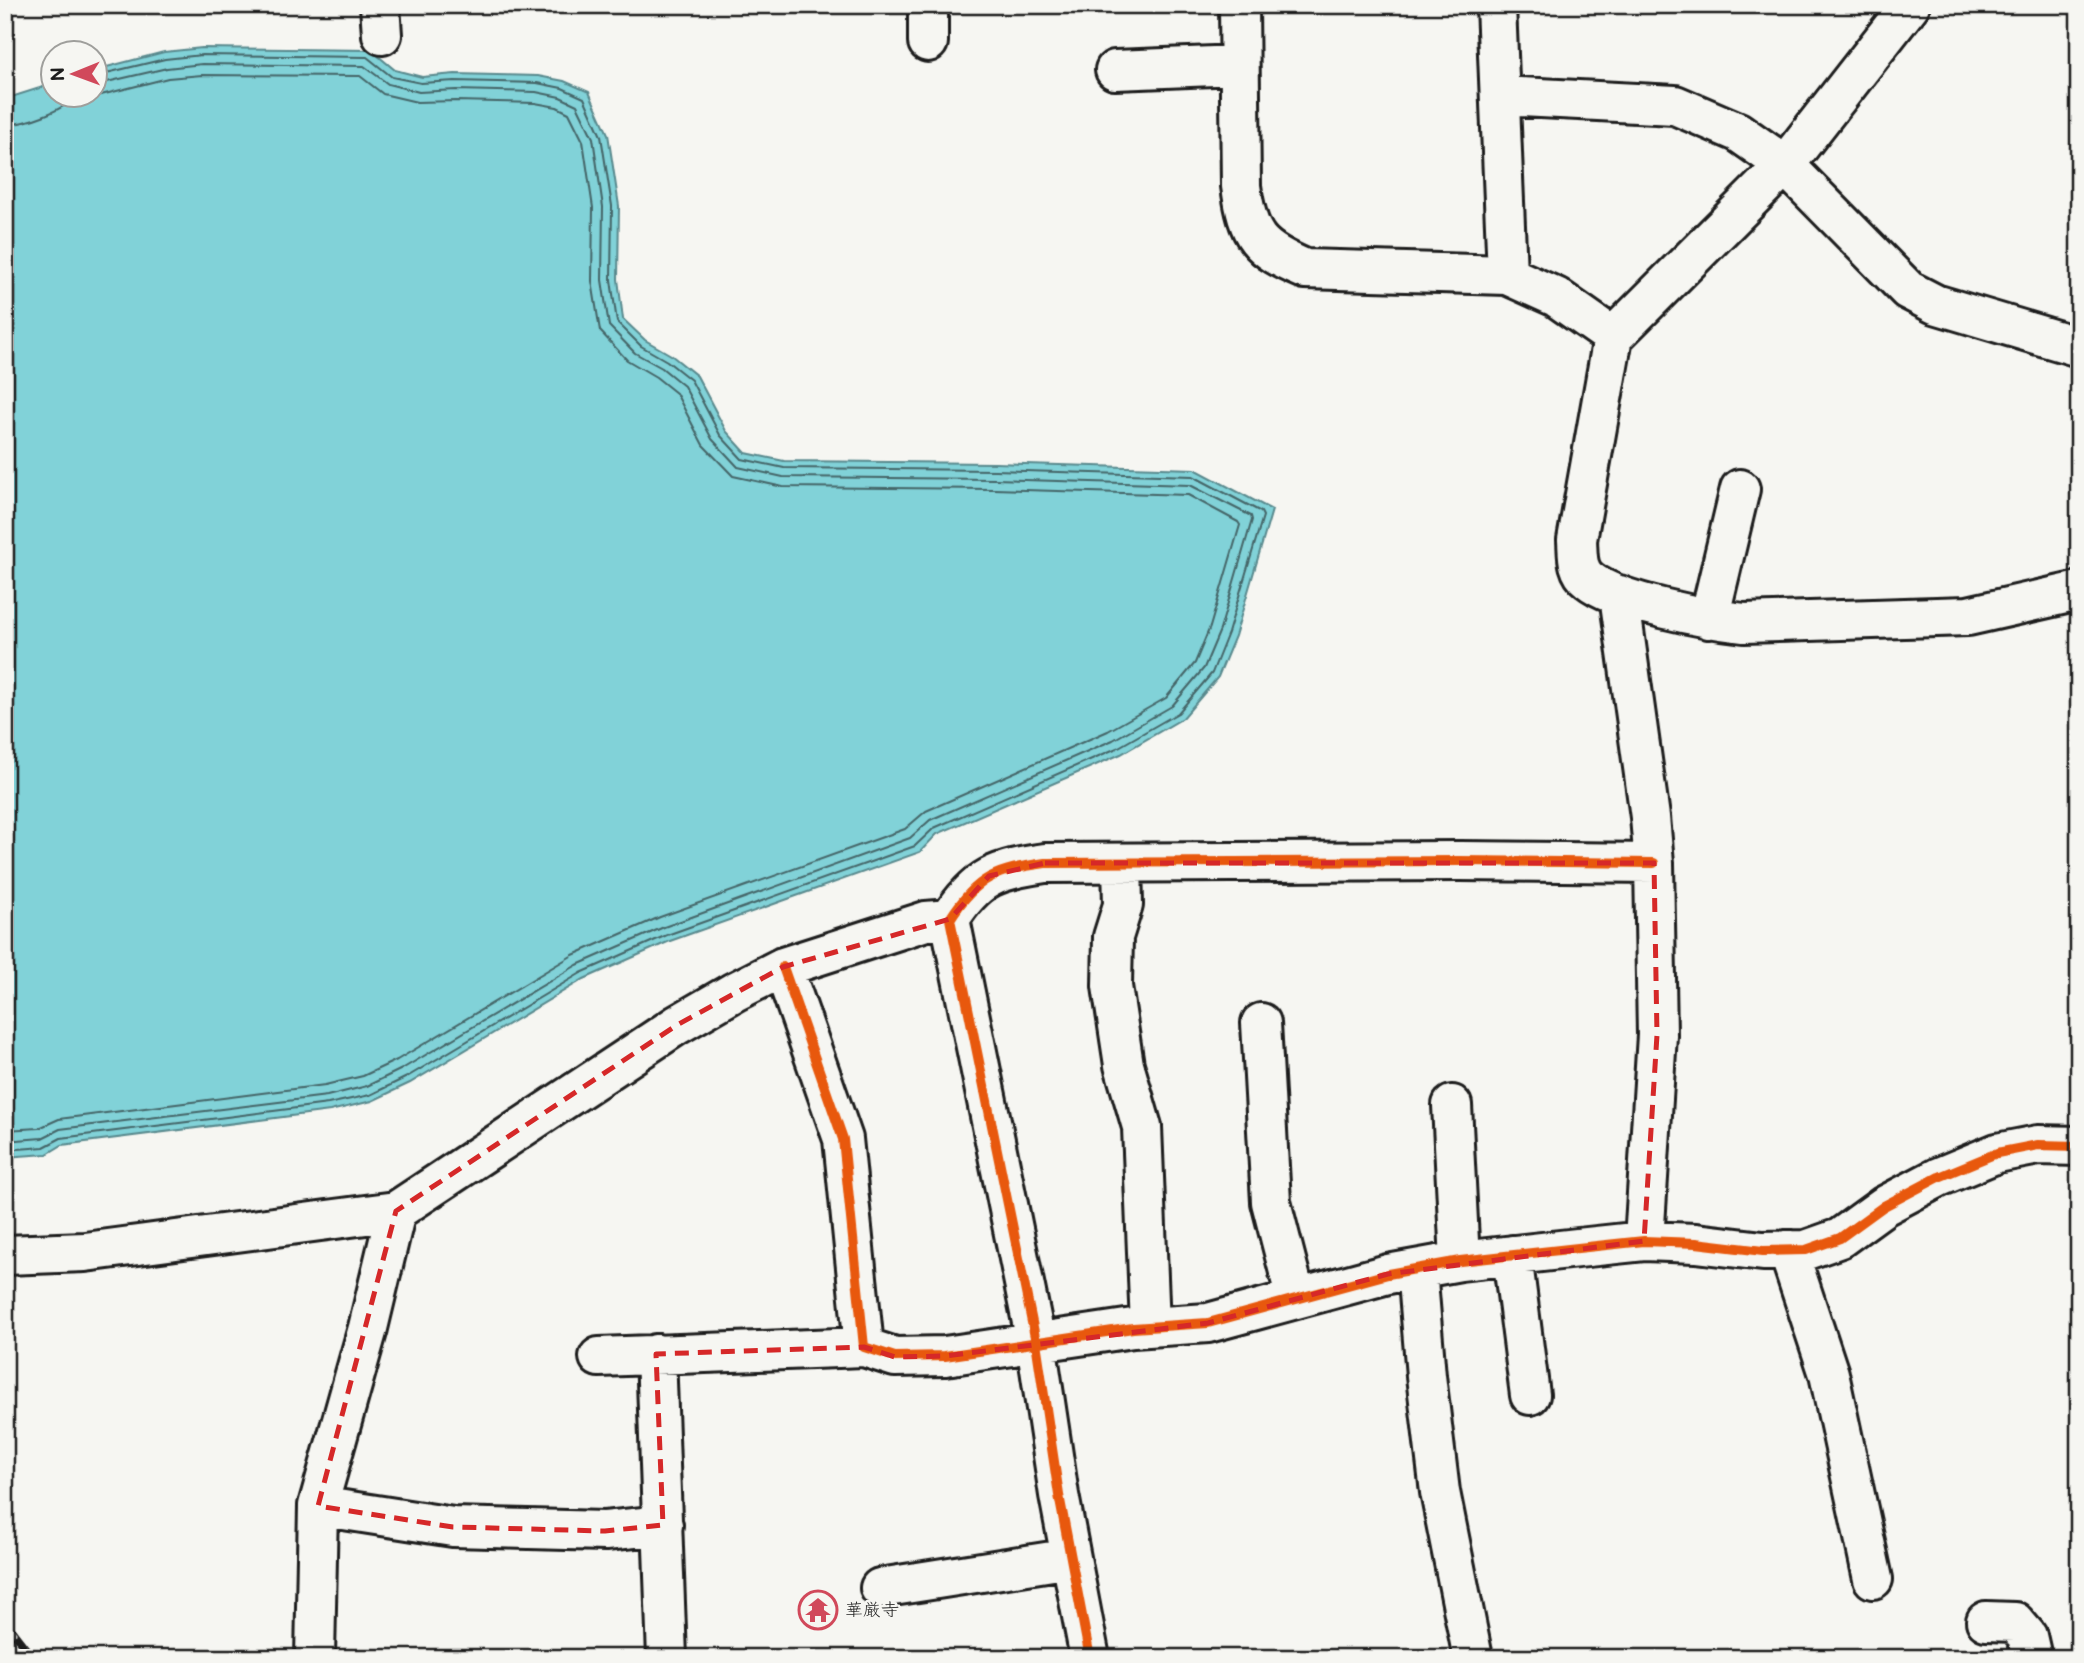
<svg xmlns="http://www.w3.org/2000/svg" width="2084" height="1663" viewBox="0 0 2084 1663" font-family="'Balsamiq Sans','Klee One',sans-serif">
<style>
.water{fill:#81d2d8;stroke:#59898d;stroke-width:2}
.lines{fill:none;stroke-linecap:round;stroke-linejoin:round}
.shore{stroke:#446567;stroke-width:2}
.street-casing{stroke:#1c1c1c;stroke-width:44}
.street{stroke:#f6f6f2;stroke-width:38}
.rail-casing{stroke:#1c1c1c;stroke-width:8}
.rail{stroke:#f6f6f2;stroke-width:5;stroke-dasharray:16;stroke-linecap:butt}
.cycleway-casing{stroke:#f6f6f2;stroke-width:15}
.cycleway{stroke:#e8590c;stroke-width:10}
.marked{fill:none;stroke:#d62828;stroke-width:5;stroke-dasharray:14 9;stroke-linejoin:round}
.labels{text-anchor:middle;stroke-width:5;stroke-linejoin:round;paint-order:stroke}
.poi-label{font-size:18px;fill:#1c1c1c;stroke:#f6f6f2;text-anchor:start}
</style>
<rect width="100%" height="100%" fill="#f6f6f2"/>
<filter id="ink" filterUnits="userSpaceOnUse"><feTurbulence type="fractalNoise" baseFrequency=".0143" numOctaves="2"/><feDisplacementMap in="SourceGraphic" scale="14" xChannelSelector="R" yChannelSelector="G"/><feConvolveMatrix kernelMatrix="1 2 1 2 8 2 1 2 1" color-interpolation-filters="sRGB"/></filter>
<g filter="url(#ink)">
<path class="water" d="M202,48L371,50L395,70L422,77L455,74L538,76L564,81L589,92L608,134L619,206L618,279L623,319L645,340L671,355L697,376L726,431L746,453L784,461L995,463L1195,469L1272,510L1235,636L1218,677L1183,718L1121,754L937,834L920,852L670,941L584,979L410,1083L372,1101L330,1111L62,1145L47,1154L5,1157V99L52,84V94H94L95,70L164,52Z"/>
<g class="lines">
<path class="shore" d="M5,125C24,124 66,111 76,94
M5,1130L39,1128L59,1119L325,1085L363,1076L397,1060L573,955L660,917L905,829L926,811L1108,731L1166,698L1195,663L1210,627L1240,525L1238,522L1188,495L994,489L783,487L733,476L703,445L676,393L656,377L627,360L600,331L592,281L593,208L583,141L569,113L557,107L535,103L456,101L417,102L383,94L360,76L202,75L168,78L101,95L89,94
M5,1141L42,1138L60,1129L327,1096L367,1086L402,1069L577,965L664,927L910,838L930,820L1113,740L1172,706L1204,668L1220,630L1252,520L1251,516L1190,485L995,479L783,477L738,467L712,439L684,386L662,368L635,353L609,326L602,280L603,207L593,138L577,105L560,97L536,92L456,90L419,92L388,84L364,66L202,64L167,68L94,85
M5,1150L44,1147L61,1138L328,1104L370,1095L407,1077L581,973L667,935L915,846L934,828L1117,748L1178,713L1212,673L1228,633L1263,516L1261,512L1193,476L995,470L784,468L742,459L720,435L691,380L667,361L641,346L617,322L611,280L612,206L601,136L584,98L562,88L537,83L455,81L421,83L392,77L367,57L202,55L165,59L94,76"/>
<defs>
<path id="street" d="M380,5L382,35
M1239,5L1241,186C1248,237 1258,249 1305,269L1507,275L1556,297L1613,337L1577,540C1578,554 1576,570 1589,580C1616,602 1707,619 1744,623L1968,616L2079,591
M1496,5L1507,275
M928,42V5
M1115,70L1239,65
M1500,96L1675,105L1738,132L1785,165L1908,290L1935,304L2079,347
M1613,337L1785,165L1910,5
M1619,595L1650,817L1654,863L1657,1035L1644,1241
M1709,619L1740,489
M1122,863L1123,905L1113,937L1112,986L1124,1065L1142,1127L1150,1327
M783,967L843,1139L864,1347L895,1357L945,1356L1133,1328L1208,1323L1388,1274L1460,1261L1578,1248L1644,1241L1696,1243L1763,1251L1806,1250L1840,1238L1884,1206L1939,1177L1997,1153L2038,1145L2079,1146
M1261,1023L1271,1202L1296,1299
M1452,1105L1460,1261
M1788,1250L1829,1374L1873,1579
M5,1255L85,1252L396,1211L677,1025L734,992L783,967L926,921L950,919
M1512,1255L1530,1395
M1417,1269L1426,1376L1440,1492L1473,1658
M656,1354L667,1658
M599,1357L864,1347
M318,1506L453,1527L605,1531L663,1525
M880,1588L1071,1558
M1986,1621L2015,1622L2027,1636L2032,1658
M315,1658L318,1506L368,1328L396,1211
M1090,1658L1059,1495L1036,1342L950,919C977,876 997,870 1045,863L1460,861L1654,863"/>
</defs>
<use href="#street" class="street-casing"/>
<use href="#street" class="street"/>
<defs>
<path id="rail" d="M5,1622L33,1658"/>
</defs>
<use href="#rail" class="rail-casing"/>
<use href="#rail" class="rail"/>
<defs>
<path id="cycleway" d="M783,967L843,1139L864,1347L895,1357L945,1356L1133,1328L1208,1323L1388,1274L1460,1261L1578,1248L1644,1241L1696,1243L1763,1251L1806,1250L1840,1238L1884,1206L1939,1177L1997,1153L2038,1145L2079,1146
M1090,1658L1059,1495L1036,1342L950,919C977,876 997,870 1045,863L1460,861L1654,863"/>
</defs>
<use href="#cycleway" class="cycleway-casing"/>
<use href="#cycleway" class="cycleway"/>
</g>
</g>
<path class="marked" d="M1045,863H1654L1657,1035L1644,1241L1388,1274L1208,1323L945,1356L895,1357L864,1347L656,1354L663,1525L605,1531L453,1527L318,1506L396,1211L677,1025L783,967L950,919L989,876Z"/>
<defs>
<symbol id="temple-ring" viewBox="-11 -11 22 22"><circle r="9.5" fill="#f6f6f2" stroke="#d1495b" stroke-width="1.5"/><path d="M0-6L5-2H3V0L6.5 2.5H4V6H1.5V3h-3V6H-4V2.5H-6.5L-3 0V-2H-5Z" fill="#d1495b"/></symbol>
</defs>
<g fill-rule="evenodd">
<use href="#temple-ring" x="796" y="1588" width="44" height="44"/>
</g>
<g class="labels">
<g class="poi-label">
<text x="845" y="1616">華厳寺</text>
</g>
</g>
<rect width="2084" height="1663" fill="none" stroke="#f6f6f2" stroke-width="28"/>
<rect x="14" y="14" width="2056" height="1635" fill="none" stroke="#1c1c1c" stroke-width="2.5" filter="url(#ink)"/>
<g transform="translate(74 74) rotate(269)"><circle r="33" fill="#f6f6f2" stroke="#9f9f9c" stroke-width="2"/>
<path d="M0-5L12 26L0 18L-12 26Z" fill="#d1495b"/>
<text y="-10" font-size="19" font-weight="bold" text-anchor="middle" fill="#1c1c1c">N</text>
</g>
</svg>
